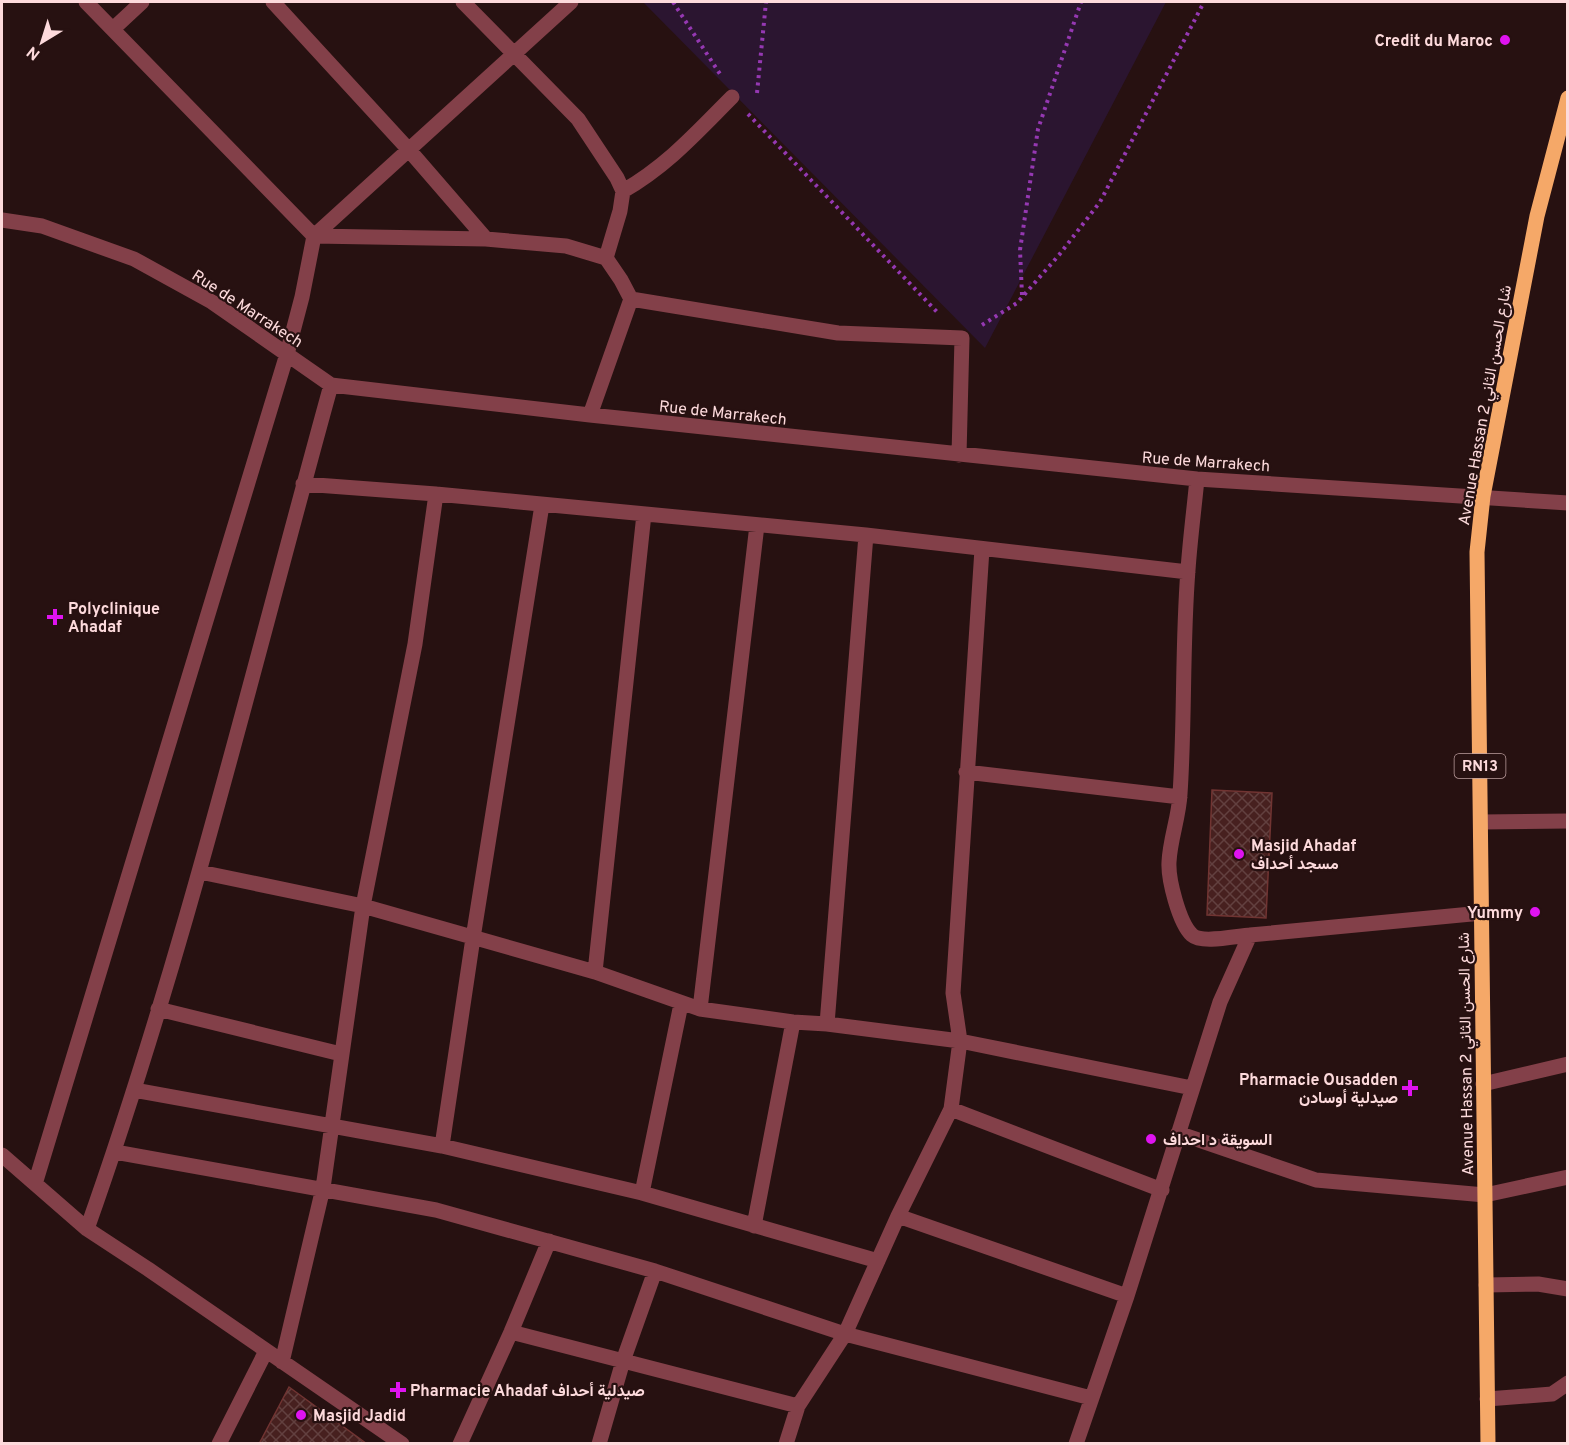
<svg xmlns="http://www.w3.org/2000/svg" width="1569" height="1445" viewBox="0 0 1569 1445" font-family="Overpass,Vazirmatn,sans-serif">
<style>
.green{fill:#2b1530}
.building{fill:url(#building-cross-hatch);stroke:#713432;stroke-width:1.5}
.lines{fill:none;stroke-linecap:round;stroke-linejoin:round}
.path{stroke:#9538b2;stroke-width:4;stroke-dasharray:3 4.5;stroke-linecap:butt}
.minor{stroke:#834049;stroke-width:15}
.major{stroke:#f5a868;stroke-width:15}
.poi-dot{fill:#df13f0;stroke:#271111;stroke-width:2}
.labels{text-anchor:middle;stroke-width:4.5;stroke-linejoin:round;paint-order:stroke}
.shield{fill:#271111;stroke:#bd9e9f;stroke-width:1.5}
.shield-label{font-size:15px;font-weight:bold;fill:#fddadc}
.poi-label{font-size:16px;font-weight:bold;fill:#fddadc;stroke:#271111;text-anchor:start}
.street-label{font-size:16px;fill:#fddadc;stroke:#271111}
</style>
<defs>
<pattern id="building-cross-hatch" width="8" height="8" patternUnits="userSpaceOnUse" patternTransform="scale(1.5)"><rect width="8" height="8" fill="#47201f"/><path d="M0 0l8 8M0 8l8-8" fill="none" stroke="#62403f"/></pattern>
</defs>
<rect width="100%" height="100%" fill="#271111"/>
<path class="green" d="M643,2H1166L985,348Z"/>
<path class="building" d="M1212,790L1272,793L1266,918L1207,915Z
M289,1387L367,1444H259Z"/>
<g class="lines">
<path class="path" d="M673,2L722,77
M757,93L766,2
M748,114L938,313
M1022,295L1020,250L1038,129L1081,2
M982,325L1017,303L1059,255L1100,202L1204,2"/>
<path class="minor" d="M273,2L409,150L486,239
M463,2L578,119L617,178L623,191L620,211L606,258
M113,29L142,2
M623,191C668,165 696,133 732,97
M2,220L42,226L134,259L212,302L331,385L590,415L1197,479L1568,503
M314,236L486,239L566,246L606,258L621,280L631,299L838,333L962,338L959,455
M314,236L571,2
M590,415L631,299
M1197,479C1194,510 1190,540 1188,570C1182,645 1185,720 1180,794C1179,817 1170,839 1169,862C1168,879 1179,923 1192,935C1202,944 1236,936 1250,935
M303,484L436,494L866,535L1188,572
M966,772L1180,797
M1481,822L1568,821
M200,872L363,906L595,972L700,1009L793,1022L827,1024L960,1041L1192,1088
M595,972L644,514
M158,1009L341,1054
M700,1009L757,525
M827,1024L866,535
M1483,1084L1568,1064
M134,1090L442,1146L642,1193L878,1261
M951,1109L1162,1190
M1178,1133L1316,1180L1485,1195L1568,1177
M442,1146L473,938L542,505
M115,1152L436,1210L655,1271L845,1334L1091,1398
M2,1155L87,1229L148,1269L402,1444
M35,1184L287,354L302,297L314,236L86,2
M642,1193L681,1004
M898,1216L1127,1296
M754,1226L793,1022
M87,1229C185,953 253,667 331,385
M1486,1285L1538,1284L1568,1289
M511,1332L798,1406
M282,1362L323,1188L363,906L415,644L436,494
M1487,1399L1552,1394L1568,1383
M219,1444L266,1351
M460,1444L511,1332L549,1241
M599,1444L623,1361L655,1271
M786,1444L798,1406L845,1334L898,1216L951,1109L960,1041L953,993L982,549
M1076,1444L1127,1296L1220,1002L1250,935L1482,913"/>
<path class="major" d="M1488,1444L1477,552L1483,496L1537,216L1568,98"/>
</g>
<g class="poi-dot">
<circle cx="1505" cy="40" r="6"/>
<path d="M52 608h6v6h6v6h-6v6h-6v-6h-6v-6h6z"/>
<circle cx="1239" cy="854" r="6"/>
<circle cx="1535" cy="912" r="6"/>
<path d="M1407 1079h6v6h6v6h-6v6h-6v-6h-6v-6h6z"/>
<circle cx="1151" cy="1139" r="6"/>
<path d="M395 1381h6v6h6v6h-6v6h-6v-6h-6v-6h6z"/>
<circle cx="301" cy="1415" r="6"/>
</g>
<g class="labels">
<rect class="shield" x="1454.5" y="754" width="51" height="24" rx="4.5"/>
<g class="shield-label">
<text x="1480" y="771">RN13</text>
</g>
<g class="poi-label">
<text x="1493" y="46" text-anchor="end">Credit du Maroc</text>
<text x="68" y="614">Polyclinique<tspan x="68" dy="18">Ahadaf</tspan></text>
<text x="1251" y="851">Masjid Ahadaf<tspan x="1251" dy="18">مسجد أحداف</tspan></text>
<text x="1523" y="918" text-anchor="end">Yummy</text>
<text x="1398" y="1085" text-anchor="end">Pharmacie Ousadden<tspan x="1398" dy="18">صيدلية أوسادن</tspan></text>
<text x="1163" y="1145">السويقة د احداف</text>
<text x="410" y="1396">Pharmacie Ahadaf صيدلية أحداف</text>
<text x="313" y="1421">Masjid Jadid</text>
</g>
<g class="street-label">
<text transform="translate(248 308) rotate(33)" y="6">Rue de Marrakech</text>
<text transform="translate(1484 405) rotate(-80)" y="6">Avenue Hassan 2 شارع الحسن الثاني</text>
<text transform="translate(723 412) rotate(6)" y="6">Rue de Marrakech</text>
<text transform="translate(1206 461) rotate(4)" y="6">Rue de Marrakech</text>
<text transform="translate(1465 1054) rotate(-91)" y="6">Avenue Hassan 2 شارع الحسن الثاني</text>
</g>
</g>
<rect width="1569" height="1445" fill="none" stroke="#fddadc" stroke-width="6"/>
<g transform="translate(42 42) rotate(218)" stroke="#271111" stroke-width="4.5" paint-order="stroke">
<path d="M0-4.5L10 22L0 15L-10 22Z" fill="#fddadc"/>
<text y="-9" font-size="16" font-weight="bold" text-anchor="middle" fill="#fddadc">N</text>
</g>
</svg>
